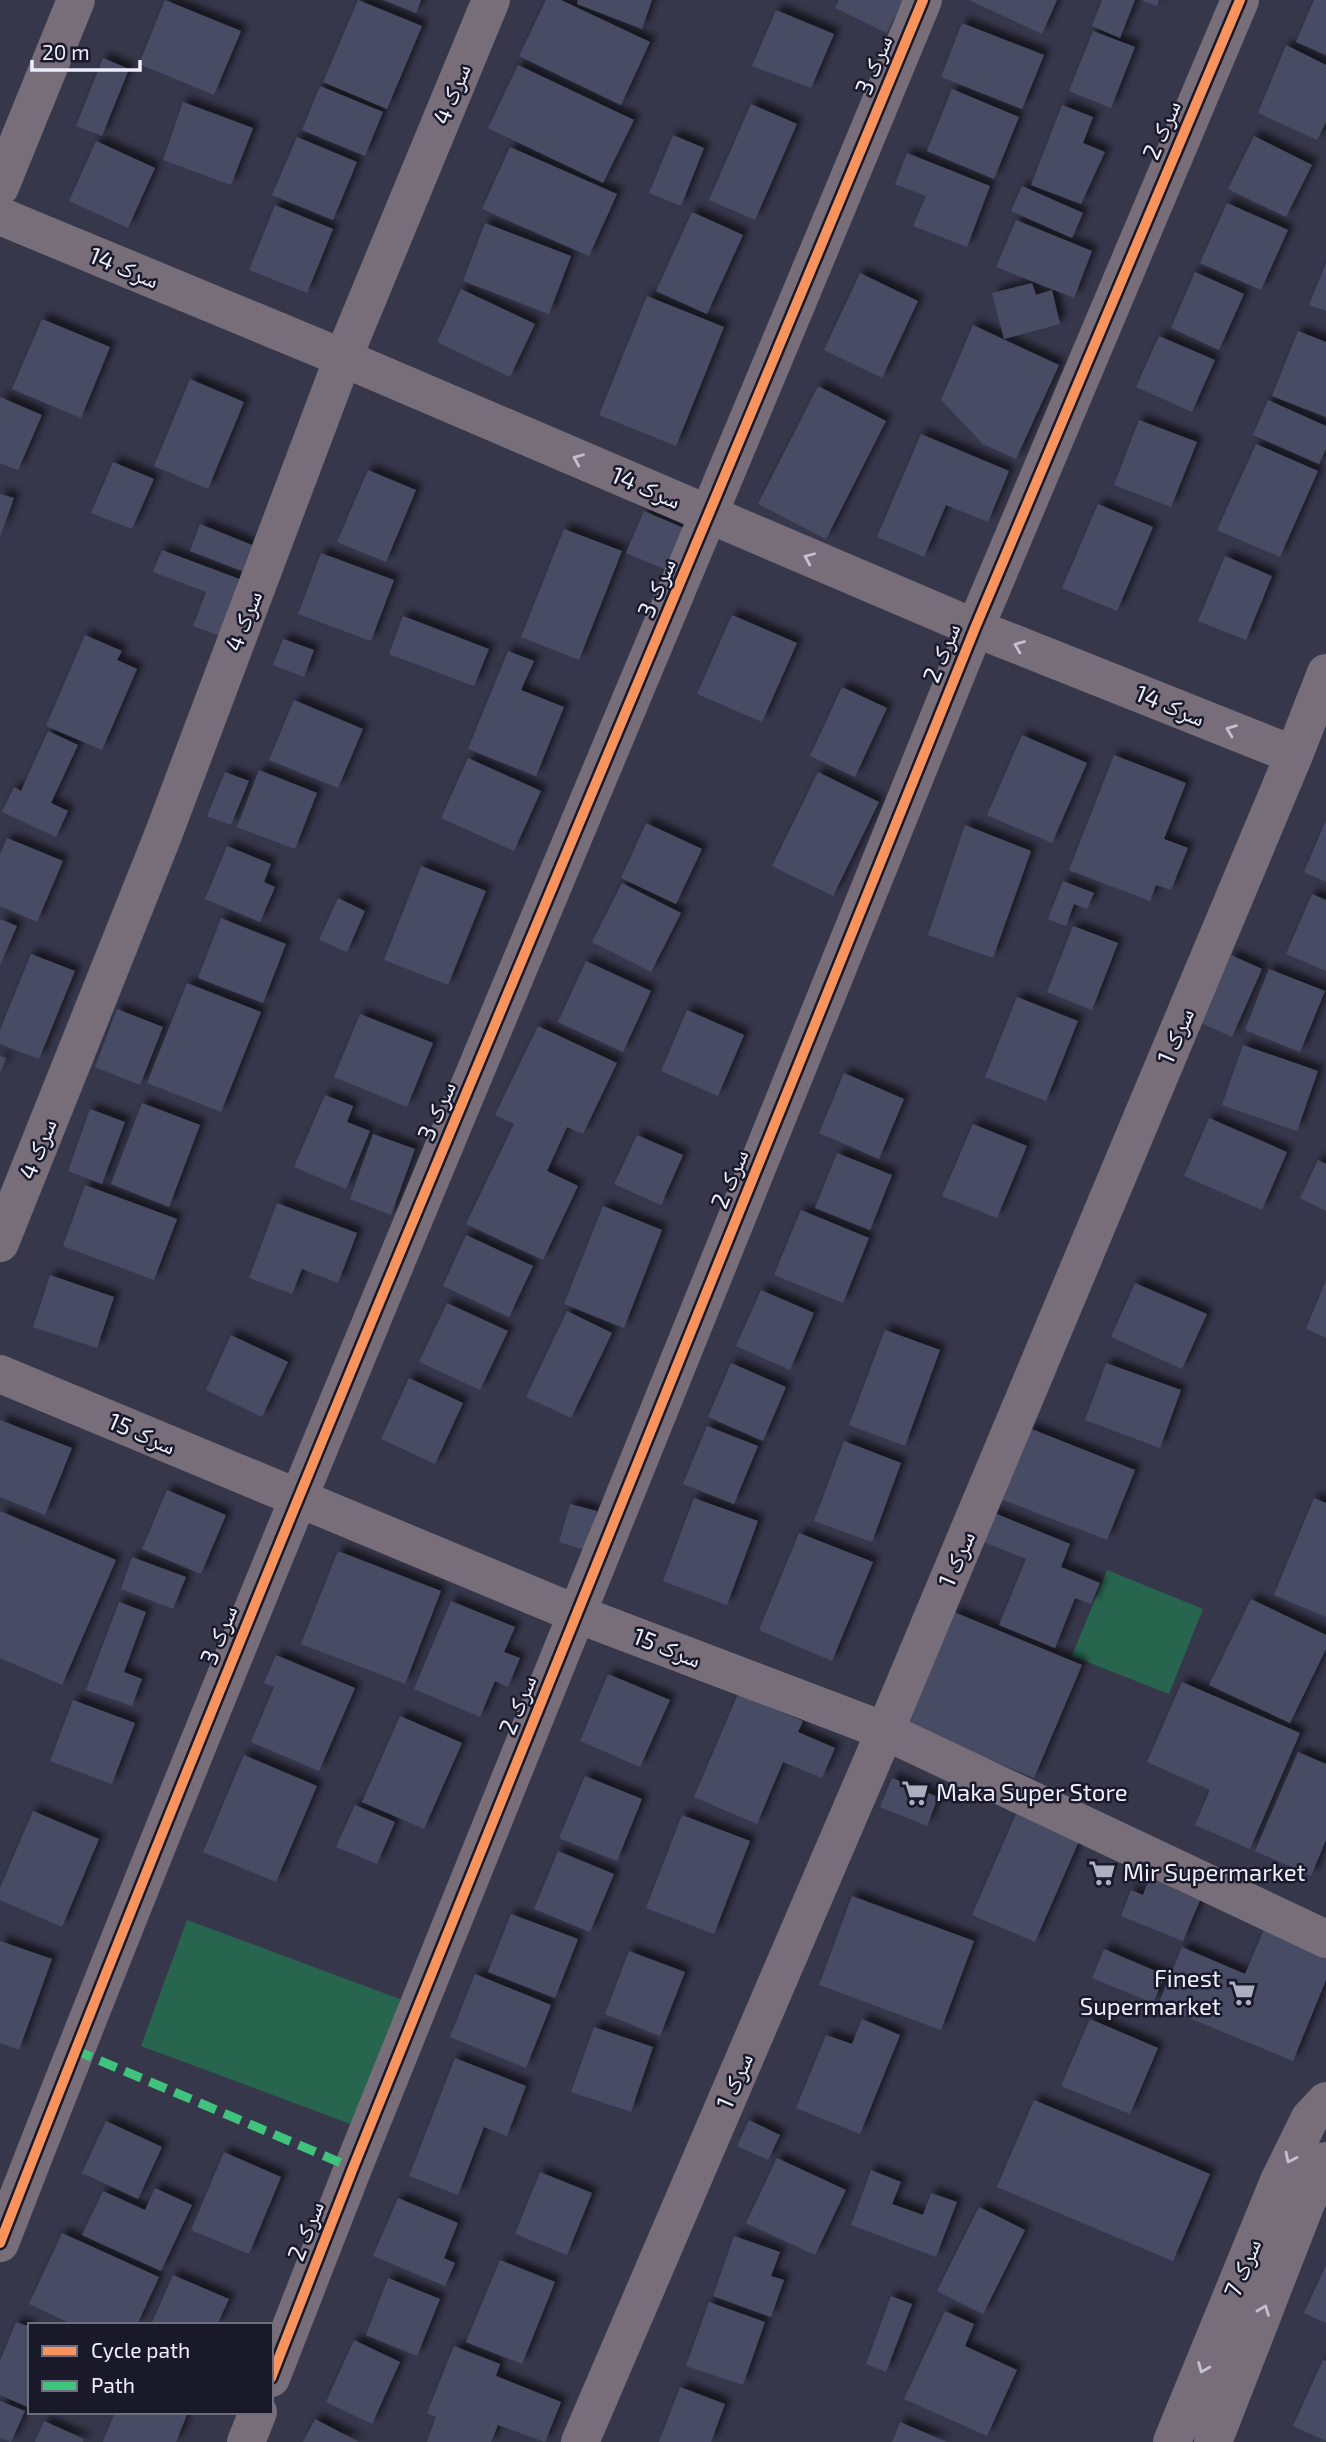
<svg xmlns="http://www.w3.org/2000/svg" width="1326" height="2442" viewBox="0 0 1326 2442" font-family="'Exo 2','Noto Naskh Arabic',sans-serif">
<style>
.green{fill:#27654f}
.building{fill:#464c63;filter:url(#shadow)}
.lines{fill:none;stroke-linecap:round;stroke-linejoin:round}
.street{stroke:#786e7a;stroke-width:38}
.quiet{stroke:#40c37c;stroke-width:9;stroke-dasharray:18 9;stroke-linecap:butt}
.cycleway-casing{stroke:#19192a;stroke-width:15}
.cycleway{stroke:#f8935d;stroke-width:10}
.oneway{stroke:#c4c1cf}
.labels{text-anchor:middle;stroke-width:5;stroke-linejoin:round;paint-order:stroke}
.street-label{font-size:24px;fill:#edeefd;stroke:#19192a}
.poi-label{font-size:24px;fill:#edeefd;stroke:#19192a;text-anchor:start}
</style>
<defs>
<filter id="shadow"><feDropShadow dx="6" dy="-6" stdDeviation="3.5" flood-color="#0009"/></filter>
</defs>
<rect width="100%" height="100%" fill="#37374c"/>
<path class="green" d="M1107,1570L1203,1609L1169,1694L1072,1656Z
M187,1920L408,2002L361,2128L141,2046Z"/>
<path class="building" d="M165,0L241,31L214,95L139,64Z
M358,0L422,26L387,109L323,82Z
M384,0H421L416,13Z
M546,0H561L650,42L621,105L519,56Z
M578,0H652L642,29L577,4Z
M839,0H903L887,33L835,8Z
M969,0H1057L1042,34Z
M1102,0H1135L1120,38L1092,26Z
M1141,0H1159L1157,6Z
M1314,0H1326V55L1296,42Z
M776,10L834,34L811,88L752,66Z
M962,23L1044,55L1022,109L941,77Z
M1093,31L1135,47L1111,108L1069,91Z
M1286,45L1326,65V122L1317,140L1258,113Z
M103,58L129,69L102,136L76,126Z
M518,65L634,120L603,183L488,128Z
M320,86L383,112L365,156L302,130Z
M952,89L1019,117L994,179L927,151Z
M183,102L253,128L231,185L163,160Z
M751,104L797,124L755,220L709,200Z
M1062,105L1093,117L1083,143L1105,152L1081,204L1031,185Z
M673,135L704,148L681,206L649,193Z
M1254,136L1312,165L1286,217L1228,189Z
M297,137L357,162L333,220L272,195Z
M96,141L155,168L128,228L69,201Z
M510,147L617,194L589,256L482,209Z
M907,153L990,186L967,247L913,226L926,196L895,184Z
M1022,186L1083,213L1072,238L1011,211Z
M1227,203L1288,230L1261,290L1200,263Z
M275,205L333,229L307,293L249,270Z
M692,212L743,235L707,314L656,291Z
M1016,220L1092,251L1074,298L996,267Z
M485,223L571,256L549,314L463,281Z
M1326,263V311L1309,305Z
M1195,272L1244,294L1219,350L1171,328Z
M860,273L918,301L882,378L824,350Z
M1032,283L1036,295L1052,290L1060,324L1004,339L992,293Z
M461,289L535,324L510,377L437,342Z
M647,296L724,327L676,446L599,415Z
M42,319L110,347L81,418L12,389Z
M973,325L1059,365L1016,459L983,444L941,400Z
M1298,331L1326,342V417L1272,396Z
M1159,336L1215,360L1192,412L1136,387Z
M190,379L244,402L208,489L154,466Z
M818,386L886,421L826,539L758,504Z
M0,397L42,415L18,470L0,463Z
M1268,400L1326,426V449L1319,464L1253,435Z
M1139,420L1197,442L1171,507L1114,485Z
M921,434L1009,471L988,522L946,505L924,557L877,537Z
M1256,444L1318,471L1280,557L1217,530Z
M113,462L154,479L132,529L91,513Z
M368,470L416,490L386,562L337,542Z
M0,494L14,498L0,537Z
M1098,504L1153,527L1117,611L1062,588Z
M644,511L686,529L669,571L626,553Z
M200,524L252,545L242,571L190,551Z
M564,529L622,551L579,660L521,637Z
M162,550L242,580L220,636L193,626L206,592L153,572Z
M321,553L394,580L371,641L298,614Z
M1225,556L1272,576L1246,640L1198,621Z
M732,615L797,643L762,722L697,694Z
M403,616L489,649L474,686L389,654Z
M85,635L122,651L117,660L137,669L102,750L46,726Z
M283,639L314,650L304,677L273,665Z
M508,651L534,661L521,690L564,707L536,776L468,749Z
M842,687L887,708L855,777L810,756Z
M294,700L363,729L338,788L269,760Z
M48,731L78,745L51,803L68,811L56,837L2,812L14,787L21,791Z
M1022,735L1087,763L1052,843L987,815Z
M1114,755L1186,783L1164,839L1188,848L1171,890L1156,885L1150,901L1069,870Z
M468,758L541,791L514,851L441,818Z
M259,770L317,793L295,849L237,827Z
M225,772L249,781L231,825L207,816Z
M818,772L879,802L833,896L772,866Z
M1326,820V882L1304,872Z
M646,823L702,849L676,904L621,878Z
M965,825L1031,851L993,958L928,935Z
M7,838L63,861L37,922L0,906V854Z
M227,846L271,864L264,882L275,887L260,922L205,899Z
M421,866L486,891L448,985L384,960Z
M1063,881L1094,893L1087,909L1074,904L1066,926L1048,919Z
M622,883L681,913L651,972L592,942Z
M1312,894L1326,900V971L1286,954Z
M338,898L365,911L347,952L319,940Z
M221,918L286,944L263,1003L198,978Z
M0,919L17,926L0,965Z
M1073,926L1118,943L1092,1010L1047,992Z
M31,954L75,971L39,1059L0,1044V1030Z
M1231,955L1262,969L1232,1037L1201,1023Z
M586,961L651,991L623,1052L558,1022Z
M1269,969L1325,991L1300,1052L1245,1030Z
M187,983L261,1012L221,1112L147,1083Z
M1017,997L1078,1021L1046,1101L985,1077Z
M117,1009L163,1027L140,1085L95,1067Z
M687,1010L744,1035L718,1096L661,1071Z
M360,1014L433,1043L407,1107L334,1077Z
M538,1026L617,1063L583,1134L567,1127L547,1171L578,1186L543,1260L466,1224L514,1124L495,1115Z
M1243,1045L1318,1071L1297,1131L1222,1105Z
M0,1056L6,1058L0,1073Z
M844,1073L904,1099L879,1159L819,1133Z
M325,1095L353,1106L347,1122L370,1131L346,1189L294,1167Z
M142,1103L200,1125L169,1207L111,1184Z
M90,1109L125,1122L102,1184L68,1171Z
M1209,1118L1287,1152L1262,1210L1184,1176Z
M973,1124L1027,1146L997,1218L942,1196Z
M373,1134L415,1149L391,1215L350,1199Z
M637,1135L683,1155L661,1205L614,1184Z
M837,1153L892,1175L870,1230L815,1208Z
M1318,1160L1326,1164V1211L1300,1198Z
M85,1185L177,1219L154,1280L63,1246Z
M277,1203L357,1233L338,1283L302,1269L292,1294L249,1278Z
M603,1206L662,1230L624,1328L564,1304Z
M801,1210L869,1238L843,1303L774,1275Z
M466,1235L533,1266L509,1317L443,1286Z
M50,1275L114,1297L97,1348L33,1327Z
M1326,1280V1338L1306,1329Z
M1135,1283L1207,1314L1182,1369L1111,1337Z
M761,1290L814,1313L790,1370L736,1346Z
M447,1303L508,1331L480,1390L419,1362Z
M567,1311L612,1333L571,1418L526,1397Z
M885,1330L940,1350L905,1446L849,1425Z
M231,1335L288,1362L262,1417L206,1390Z
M731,1363L786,1387L763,1441L708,1417Z
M1106,1363L1181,1390L1160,1448L1085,1420Z
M409,1378L463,1403L435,1464L381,1439Z
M0,1420L72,1448L45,1515L0,1497Z
M707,1426L758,1446L734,1504L683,1484Z
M1029,1428L1135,1470L1107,1540L1001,1499Z
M844,1441L901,1463L872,1542L814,1521Z
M167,1490L226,1515L201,1574L142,1549Z
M694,1498L758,1521L727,1605L663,1581Z
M1314,1498L1326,1503V1617L1274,1595Z
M570,1504L597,1511L585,1550L559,1542Z
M0,1511L116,1560L62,1685L0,1658Z
M992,1512L1070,1544L1061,1567L1100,1583L1091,1604L1075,1598L1055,1648L999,1625L1026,1559L981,1541Z
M799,1533L873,1562L832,1661L759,1630Z
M338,1551L441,1591L405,1684L301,1644Z
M132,1557L186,1577L173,1609L121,1589Z
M1251,1599L1326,1635V1649L1290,1723L1209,1685Z
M451,1601L515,1627L504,1652L520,1658L508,1687L495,1681L480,1717L414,1689Z
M119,1602L146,1612L124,1672L142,1679L132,1706L86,1690Z
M954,1612L1082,1665L1034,1778L907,1724Z
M276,1655L355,1688L319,1771L251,1742L274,1687L264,1683Z
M608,1674L670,1700L640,1767L580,1741Z
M1182,1682L1300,1733L1250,1849L1195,1825L1210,1790L1147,1762Z
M738,1694L803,1721L798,1732L835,1748L822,1778L783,1762L757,1824L694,1797Z
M73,1700L135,1723L112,1784L50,1761Z
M400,1716L462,1743L424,1829L362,1802Z
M1298,1752L1326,1764V1840L1311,1876L1255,1851Z
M244,1755L317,1786L276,1882L203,1852Z
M585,1776L642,1799L617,1861L559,1838Z
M892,1778L938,1797L927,1826L880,1807Z
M355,1805L395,1822L377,1864L336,1847Z
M33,1811L99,1839L62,1927L0,1900V1888Z
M1016,1814L1079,1841L1035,1942L972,1915Z
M682,1815L750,1841L714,1934L646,1908Z
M558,1851L614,1874L590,1932L534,1909Z
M1152,1872L1203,1893L1183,1941L1121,1916L1131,1890L1143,1895Z
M852,1896L974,1941L941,2030L819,1985Z
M511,1914L578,1939L555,1998L488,1972Z
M1267,1923L1326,1947V1980L1293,2061L1158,2005L1182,1947L1245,1974Z
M0,1941L52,1959L19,2050L0,2043Z
M1104,1949L1165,1975L1153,2003L1092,1978Z
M629,1951L685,1972L660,2036L605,2014Z
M475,1974L551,2005L526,2068L450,2037Z
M862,2019L900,2035L860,2134L796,2108L826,2035L852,2044Z
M1090,2019L1158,2048L1130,2114L1061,2086Z
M594,2027L653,2047L631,2112L571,2092Z
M455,2058L526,2086L507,2136L484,2127L458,2195L409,2176Z
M1034,2100L1210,2174L1173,2261L997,2187Z
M749,2120L780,2135L768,2160L737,2146Z
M106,2121L162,2147L138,2199L82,2173Z
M224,2152L281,2177L249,2254L191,2230Z
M777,2158L846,2190L815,2255L746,2223Z
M871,2170L901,2182L892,2204L923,2215L931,2193L957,2202L936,2257L851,2225Z
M540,2172L592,2193L567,2255L515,2234Z
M155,2188L192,2205L161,2271L82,2235L103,2191L145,2210Z
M398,2198L458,2223L444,2258L455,2263L445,2286L373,2256Z
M979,2207L1025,2230L983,2314L937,2291Z
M62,2233L159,2277L137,2325H74L29,2304Z
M734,2236L780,2252L771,2276L784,2280L771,2317L713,2296Z
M500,2260L555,2282L522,2364L466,2342Z
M1326,2265V2323L1304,2313Z
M173,2275L229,2299L217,2325H151Z
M388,2278L440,2299L417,2356L366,2335Z
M891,2296L912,2304L886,2372L866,2364Z
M709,2302L765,2322L743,2385L686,2366Z
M945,2311L974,2324L965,2346L1017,2370L987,2436L904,2399Z
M16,2322L30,2327V2408L0,2395V2361Z
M354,2340L400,2362L372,2424L326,2402Z
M454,2346L500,2364L496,2376L561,2402L545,2442L498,2425L491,2442H427L436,2417L427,2413Z
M1323,2360L1326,2361V2441L1293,2426Z
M680,2387L725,2404L711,2442H659Z
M0,2401L25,2411L11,2442L0,2438Z
M115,2412H188L176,2442H103Z
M315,2419L359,2442H303Z
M44,2421L84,2439L83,2442H35Z
M900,2422L947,2442H892Z"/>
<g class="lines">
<path class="street" d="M0,187L76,0
M0,216L343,358L975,628L1294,755
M0,1243L162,838L343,358L491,0
M0,1374L577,1614L885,1731L1326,1939
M0,2243C293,1489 614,747 923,0
M271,2378L353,2168L975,628L1240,0
M246,2442L258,2412
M580,2442L885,1731L1294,755L1326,673
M1172,2442L1279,2181L1310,2118L1326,2101
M1213,2442L1306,2203L1326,2161"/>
<path class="quiet" d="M75,2050L353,2168"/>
<defs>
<path id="cycleway" d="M0,2243C293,1489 614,747 923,0
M271,2378L353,2168L975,628L1240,0"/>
</defs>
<use href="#cycleway" class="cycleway-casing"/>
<use href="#cycleway" class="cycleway"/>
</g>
<defs><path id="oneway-chevron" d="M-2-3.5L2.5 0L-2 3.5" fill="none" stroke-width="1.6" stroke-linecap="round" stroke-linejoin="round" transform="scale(1.75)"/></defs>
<g class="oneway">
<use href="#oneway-chevron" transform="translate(578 459) rotate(-157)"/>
<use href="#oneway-chevron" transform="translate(809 558) rotate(-157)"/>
<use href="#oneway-chevron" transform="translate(1019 646) rotate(-158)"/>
<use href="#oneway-chevron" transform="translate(1231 730) rotate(-158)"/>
<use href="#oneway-chevron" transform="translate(1290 2158) rotate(116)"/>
<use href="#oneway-chevron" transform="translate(1264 2310) rotate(-69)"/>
<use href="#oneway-chevron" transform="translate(1203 2368) rotate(112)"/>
</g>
<defs>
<symbol id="supermarket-bare" viewBox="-9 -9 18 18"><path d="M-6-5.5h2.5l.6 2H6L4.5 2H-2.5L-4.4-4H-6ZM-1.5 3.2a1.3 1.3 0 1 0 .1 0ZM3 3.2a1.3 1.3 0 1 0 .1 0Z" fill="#adaebf" stroke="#19192a" stroke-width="2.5" paint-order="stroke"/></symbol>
</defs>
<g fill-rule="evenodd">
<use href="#supermarket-bare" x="896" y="1774" width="38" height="38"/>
<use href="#supermarket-bare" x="1083" y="1854" width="38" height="38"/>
<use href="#supermarket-bare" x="1223" y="1974" width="38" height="38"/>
</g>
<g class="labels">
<g class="street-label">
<text transform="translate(874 65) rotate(-68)" y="8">سرک 3</text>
<text transform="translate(452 94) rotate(-68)" y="8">سرک 4</text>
<text transform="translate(1162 130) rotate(-67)" y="8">سرک 2</text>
<text transform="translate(124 268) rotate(22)" y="8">سرک 14</text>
<text transform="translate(646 488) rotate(23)" y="8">سرک 14</text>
<text transform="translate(657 588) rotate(-67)" y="8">سرک 3</text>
<text transform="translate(244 621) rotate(-69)" y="8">سرک 4</text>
<text transform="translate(942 653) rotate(-68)" y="8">سرک 2</text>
<text transform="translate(1170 706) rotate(22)" y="8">سرک 14</text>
<text transform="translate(1176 1036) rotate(-67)" y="8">سرک 1</text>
<text transform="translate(437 1111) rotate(-67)" y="8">سرک 3</text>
<text transform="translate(38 1149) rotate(-68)" y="8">سرک 4</text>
<text transform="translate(730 1179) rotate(-68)" y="8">سرک 2</text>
<text transform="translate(142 1434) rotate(23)" y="8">سرک 15</text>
<text transform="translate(957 1559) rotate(-67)" y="8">سرک 1</text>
<text transform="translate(219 1635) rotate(-68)" y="8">سرک 3</text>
<text transform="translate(667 1648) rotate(21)" y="8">سرک 15</text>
<text transform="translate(518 1705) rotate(-68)" y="8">سرک 2</text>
<text transform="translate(735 2081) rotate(-67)" y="8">سرک 1</text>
<text transform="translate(306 2231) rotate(-69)" y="8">سرک 2</text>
<text transform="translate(1243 2268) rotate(-68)" y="8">سرک 7</text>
</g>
<g class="poi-label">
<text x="936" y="1801">Maka Super Store</text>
<text x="1123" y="1881">Mir Supermarket</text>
<text x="1221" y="1987" text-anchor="end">Finest<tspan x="1221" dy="28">Supermarket</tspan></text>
</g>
</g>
<rect x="28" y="2323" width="245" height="91" fill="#19192a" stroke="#6e6e7e" stroke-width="2"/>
<rect x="42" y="2346" width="35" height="10" fill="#f8935d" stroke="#6e6e7e" stroke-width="2"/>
<text x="91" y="2358" font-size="21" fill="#edeefd">Cycle path</text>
<rect x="42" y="2381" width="35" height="10" fill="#40c37c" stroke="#6e6e7e" stroke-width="2"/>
<text x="91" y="2393" font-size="21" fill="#edeefd">Path</text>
<path d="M32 60v10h108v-10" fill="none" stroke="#edeefd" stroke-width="3.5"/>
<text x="42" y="60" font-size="21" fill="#edeefd" stroke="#19192a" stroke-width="5" paint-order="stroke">20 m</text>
</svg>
